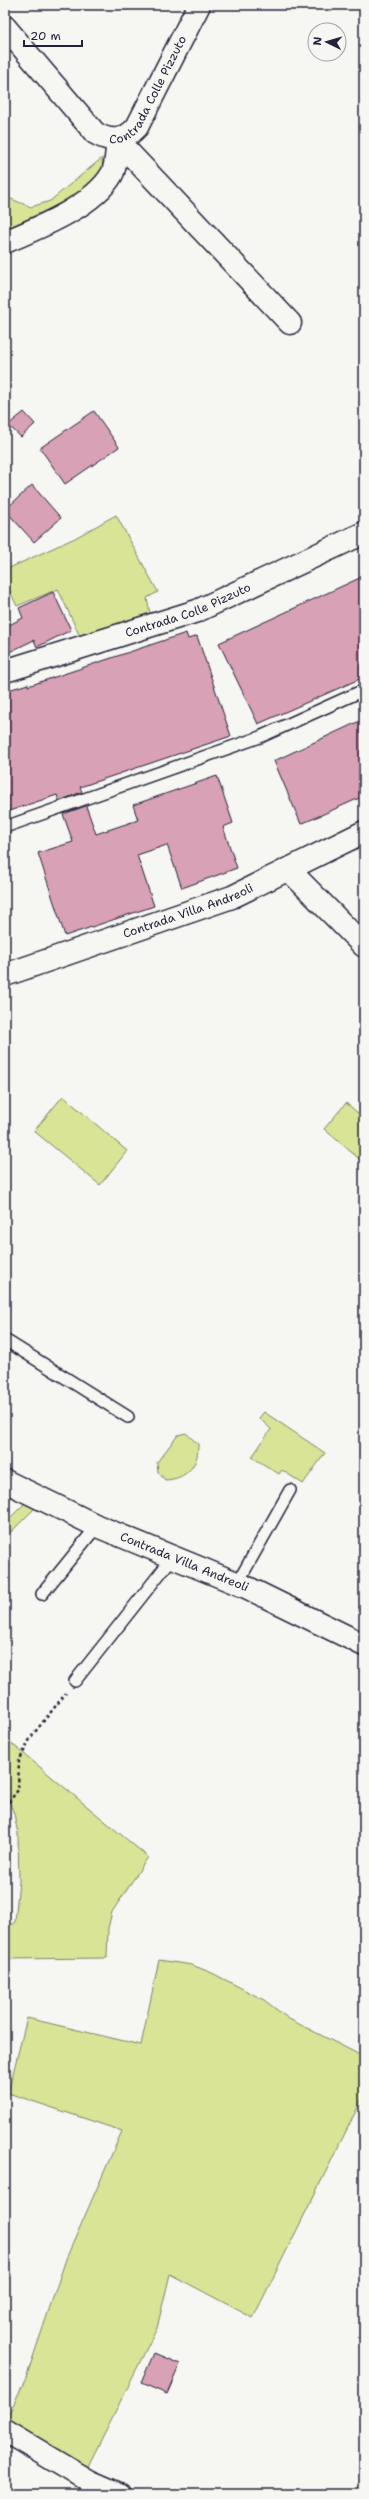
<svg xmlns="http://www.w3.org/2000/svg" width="369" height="2499" viewBox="0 0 369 2499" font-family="'Shantell Sans',sans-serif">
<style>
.green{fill:#d9e497;stroke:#7e8369}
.building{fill:#d8a1b5;stroke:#22223b}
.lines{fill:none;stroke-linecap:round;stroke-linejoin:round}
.lane-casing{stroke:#22223b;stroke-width:14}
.street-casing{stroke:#22223b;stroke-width:25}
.secondary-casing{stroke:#22223b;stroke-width:25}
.path{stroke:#22223b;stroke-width:2.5;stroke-dasharray:3 3;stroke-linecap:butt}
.lane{stroke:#f6f6f2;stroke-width:11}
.street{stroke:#f6f6f2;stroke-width:22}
.secondary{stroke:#f6f6f2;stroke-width:22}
.labels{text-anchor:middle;stroke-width:3;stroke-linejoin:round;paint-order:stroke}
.street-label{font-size:12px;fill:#22223b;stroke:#f6f6f2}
</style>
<rect width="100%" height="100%" fill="#f6f6f2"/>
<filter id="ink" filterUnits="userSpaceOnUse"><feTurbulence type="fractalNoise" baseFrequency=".025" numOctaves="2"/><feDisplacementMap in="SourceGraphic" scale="8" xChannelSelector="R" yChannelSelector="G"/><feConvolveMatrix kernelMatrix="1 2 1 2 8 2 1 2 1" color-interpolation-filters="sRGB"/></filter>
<g filter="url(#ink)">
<path class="green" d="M102,158C102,163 103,169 102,173C97,194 25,227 5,237V204L11,199L31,207L50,201Z
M116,515L158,592L147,598L151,619L82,641L58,589L17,606L5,581V570L75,538Z
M63,1096L127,1151L100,1185L34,1131Z
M346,1103L364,1118V1163L324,1129Z
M264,1412L325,1453L303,1484L282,1470L279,1474L252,1457L271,1429L259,1418Z
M186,1433L198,1444C199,1465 187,1479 165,1480L158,1472L157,1462L178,1435Z
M29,1499L40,1503L5,1538V1523Z
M5,1738L148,1857L112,1912L108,1928L107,1958L5,1959V1929L15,1922L19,1881L18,1834L14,1814L5,1790Z
M159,1960L192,1965L212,1973L264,2000L289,2019L364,2057V2095L253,2318L170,2274L157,2328L87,2468L5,2422L26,2378L66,2259L122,2131L8,2093L27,2018L141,2045Z"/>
<path class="building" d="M94,411L119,447L65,484L40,448Z
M24,412L35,424L21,437L8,425Z
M32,485L61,518L34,542L5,510Z
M364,576V677L258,724L219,643Z
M53,592L71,630L37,647L34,640L5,654V627L23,618L19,608Z
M186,633L188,639L197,636L231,736L80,787L82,792L59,801L57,795L9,811L5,800V691L28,684V686Z
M364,719V796L301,824L274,761Z
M217,776L233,823L223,827L237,868L182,888L167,845L137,855L154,906L65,936L38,853L73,842L63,814L86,806L96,834L138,820L133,805Z
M154,2353L180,2364L167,2394L141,2383Z"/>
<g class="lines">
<defs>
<path id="lane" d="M5,827L260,737L364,690
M5,1340L128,1417
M237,1584L290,1490
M42,1594L97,1526
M75,1681L173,1557"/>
<g id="street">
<path d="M118,141L290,323"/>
<path d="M5,242C38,228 94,206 112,174C117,165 116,150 118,141"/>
<path id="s1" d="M5,671L197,611L364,533"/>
<path d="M288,869L364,946"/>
<path id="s2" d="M5,975L232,897L364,832"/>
<path id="s3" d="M5,1481L97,1526L246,1587L364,1645"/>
<path d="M5,2431L89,2481L119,2494"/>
</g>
<g id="secondary">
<path id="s4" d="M5,27L95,133C112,143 124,141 137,127L199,5"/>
</g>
</defs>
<use href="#lane" class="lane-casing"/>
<use href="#street" class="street-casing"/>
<use href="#secondary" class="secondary-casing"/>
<path class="path" d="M5,1807L18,1790L19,1761L31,1737L66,1693"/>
<use href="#lane" class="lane"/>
<use href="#street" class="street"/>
<use href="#secondary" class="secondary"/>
</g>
</g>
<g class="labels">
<g class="street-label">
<text dy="4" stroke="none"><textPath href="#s4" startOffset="221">Contrada Colle Pizzuto</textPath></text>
<text dy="4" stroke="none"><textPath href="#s1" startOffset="193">Contrada Colle Pizzuto</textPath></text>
<text dy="4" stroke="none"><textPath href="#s2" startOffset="194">Contrada Villa Andreoli</textPath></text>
<text dy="4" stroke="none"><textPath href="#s3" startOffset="197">Contrada Villa Andreoli</textPath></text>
</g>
</g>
<rect width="369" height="2499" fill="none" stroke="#f6f6f2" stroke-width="20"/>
<rect x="10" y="10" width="349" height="2479" fill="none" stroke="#22223b" stroke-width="1.5" filter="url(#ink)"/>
<g transform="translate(327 42) rotate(275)"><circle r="19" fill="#f6f6f2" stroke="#a1a1a9"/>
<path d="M0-3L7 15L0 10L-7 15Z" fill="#22223b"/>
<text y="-6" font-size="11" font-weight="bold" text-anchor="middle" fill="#22223b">N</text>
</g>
<path d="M24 40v6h58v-6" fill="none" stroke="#22223b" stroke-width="2"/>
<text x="30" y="40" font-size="12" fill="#22223b" stroke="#f6f6f2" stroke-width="3" paint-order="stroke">20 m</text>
</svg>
